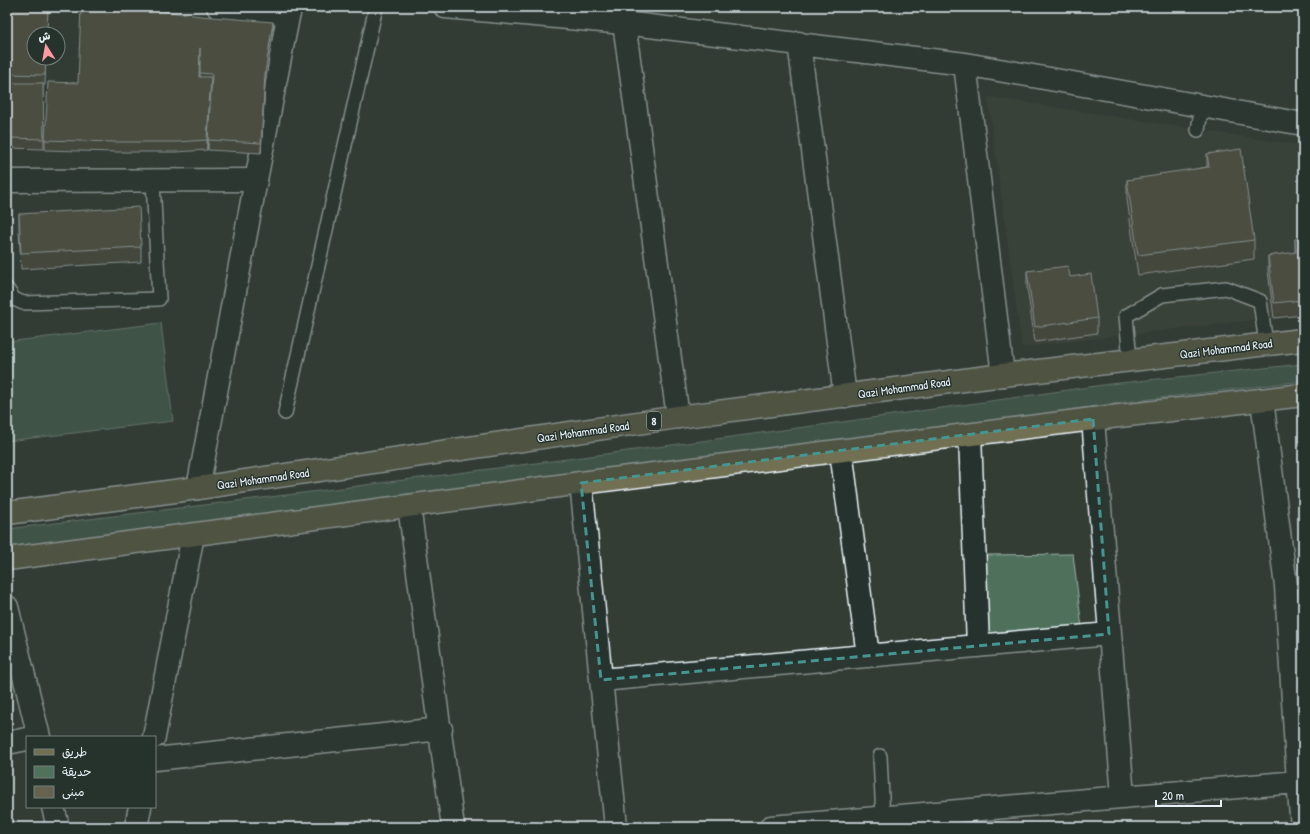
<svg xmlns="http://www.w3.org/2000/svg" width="1310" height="834" viewBox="0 0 1310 834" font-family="'Patrick Hand','Playpen Sans Arabic',sans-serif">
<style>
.built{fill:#42483c}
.green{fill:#50715c;stroke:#9cb1aa}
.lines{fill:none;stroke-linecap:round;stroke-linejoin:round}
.service-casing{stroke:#e8f1f8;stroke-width:16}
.minor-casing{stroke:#e8f1f8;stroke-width:25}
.tertiary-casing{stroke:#e8f1f8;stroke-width:25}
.primary-casing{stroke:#e8f1f8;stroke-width:25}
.service{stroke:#26332d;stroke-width:13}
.minor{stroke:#26332d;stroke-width:22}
.tertiary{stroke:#26332d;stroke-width:22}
.primary{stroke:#716f52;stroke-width:22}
.wall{fill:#585545;stroke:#e8f1f8;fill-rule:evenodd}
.shaded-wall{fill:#474538;stroke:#e8f1f8}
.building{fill:#666350;stroke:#e8f1f8}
.marked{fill:none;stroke:#459590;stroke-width:3;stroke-dasharray:8 5;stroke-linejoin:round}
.labels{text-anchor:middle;stroke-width:3;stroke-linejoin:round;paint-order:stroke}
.shield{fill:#26332d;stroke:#aeb8bb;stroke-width:1}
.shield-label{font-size:11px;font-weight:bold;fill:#e8f1f8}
.street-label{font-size:12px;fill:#e8f1f8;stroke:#26332d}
</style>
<rect width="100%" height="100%" fill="#333d34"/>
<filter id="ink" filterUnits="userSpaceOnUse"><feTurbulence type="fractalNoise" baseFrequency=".025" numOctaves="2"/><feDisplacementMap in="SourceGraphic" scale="8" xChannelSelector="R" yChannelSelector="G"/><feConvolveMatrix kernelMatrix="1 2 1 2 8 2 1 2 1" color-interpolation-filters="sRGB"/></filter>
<g filter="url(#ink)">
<path class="built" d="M988,97L1303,146V314L1022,347Z"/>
<path class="green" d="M161,323L173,421L7,441V342Z
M1303,364V381L1117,403L780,451L7,549V529L311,492L583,457L857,420L1110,384Z
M1073,554L1082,628L986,638V555Z"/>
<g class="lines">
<defs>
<path id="service" d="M1198,130L1202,106
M7,289L14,299L23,303L159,299L153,181
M1130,360L1126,316L1162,295L1226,288L1260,301L1266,344
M285,413L376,7
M880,756L883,818"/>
<path id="minor" d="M218,7L289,14
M445,7L624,23L965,64L1303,124
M624,23L678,417
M799,43L845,396
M965,64L1003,375
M7,181L256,180
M1262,400L1286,586L1298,782L1302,827
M1093,419L1123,797
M970,435L978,646
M841,451L868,656
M581,483L616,827
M409,506L453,827
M7,607L39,737
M601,680L1109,634
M7,743L27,739
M155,759L441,729
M53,807L58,827
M771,827L1298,782"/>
<path id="tertiary" d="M198,488L256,180L290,7
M154,737L193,535
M136,827L140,807"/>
<path id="primary" d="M7,513L198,488L678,417L1003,375L1303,340
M7,559L581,483L1093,419L1303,395"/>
</defs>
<use href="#service" class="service-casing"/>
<use href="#minor" class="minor-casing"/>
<use href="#tertiary" class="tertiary-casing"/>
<use href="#primary" class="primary-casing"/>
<use href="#service" class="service"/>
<use href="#minor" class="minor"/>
<use href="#tertiary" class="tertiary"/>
<use href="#primary" class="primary"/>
</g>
<path class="wall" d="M7,7H48L47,34H34L46,58L45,85H43L44,149L7,148ZM7,94H10L9,138Z
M273,32L265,85L261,153L208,150L211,84L207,150L176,152H115L45,150V140L78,83ZM200,61V77H199Z
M1207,154L1254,240V259L1138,275L1127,199V180L1159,176L1207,167Z
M19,214L141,247V262L21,269L19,229Z
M1303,238V315L1274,318L1268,271V256L1295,253V239Z
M1027,271L1070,277L1097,318V333L1035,342L1027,287Z"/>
<path class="shaded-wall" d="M273,22V32L265,85L261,153L265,74Z
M211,77V88L207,150V140Z"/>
<path class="building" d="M7,7H48L47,34H34V58H46L45,75L10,74V83H7Z
M81,7H123L163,11L201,16L273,22L265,74L261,143L208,140L212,74L200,73V48L199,77H211L207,140L176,142H115L45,140L48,82L78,83Z
M10,83H43L44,139L9,138Z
M7,91L9,133H7Z
M1241,149L1254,240L1138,255L1127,180L1160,175L1159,174L1209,167L1207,154Z
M139,207L141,247L21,253L19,214Z
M1303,238V300L1274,303L1268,256L1296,252L1295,239Z
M1068,266L1070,277L1091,274L1097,318L1035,327L1027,271Z"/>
</g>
<path d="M0 0H1310V834H0ZM1093,419L1109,634L601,680L581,483Z" fill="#333d34" fill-opacity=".55" fill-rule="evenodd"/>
<path class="marked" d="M1093,419L1109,634L601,680L581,483Z"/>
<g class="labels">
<rect class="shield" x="647" y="412" width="14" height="18" rx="3"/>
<g class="shield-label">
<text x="654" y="425">8</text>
</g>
<g class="street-label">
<text transform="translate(1226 349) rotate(-7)" y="4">Qazi Mohammad Road</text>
<text transform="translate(904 388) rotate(-8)" y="4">Qazi Mohammad Road</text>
<text transform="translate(583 432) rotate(-8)" y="4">Qazi Mohammad Road</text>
<text transform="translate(263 479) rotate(-8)" y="4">Qazi Mohammad Road</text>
</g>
</g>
<rect width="1310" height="834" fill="none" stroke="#26332d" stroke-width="24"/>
<rect x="12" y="12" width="1286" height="810" fill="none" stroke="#e8f1f8" stroke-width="1.5" filter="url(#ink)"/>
<rect x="26" y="736" width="130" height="72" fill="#26332d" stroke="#747f7e"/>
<rect x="34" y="749" width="20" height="6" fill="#716f52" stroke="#747f7e"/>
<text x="62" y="756" font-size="12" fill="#e8f1f8">طريق</text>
<rect x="34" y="766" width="20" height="12" fill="#50715c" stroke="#747f7e"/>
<text x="62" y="776" font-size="12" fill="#e8f1f8">حديقة</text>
<rect x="34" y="786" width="20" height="12" fill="#666350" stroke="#747f7e"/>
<text x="62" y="796" font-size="12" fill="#e8f1f8">مبنى</text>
<g transform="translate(46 46) rotate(349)"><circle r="19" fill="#26332d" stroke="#747f7e"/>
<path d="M0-3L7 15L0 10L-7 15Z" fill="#ff9aa2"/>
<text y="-6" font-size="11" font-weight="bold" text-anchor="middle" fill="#e8f1f8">ش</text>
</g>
<path d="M1156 800v6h65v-6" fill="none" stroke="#e8f1f8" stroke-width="2"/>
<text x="1162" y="800" font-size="12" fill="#e8f1f8" stroke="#26332d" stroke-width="3" paint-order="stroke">20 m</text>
</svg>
